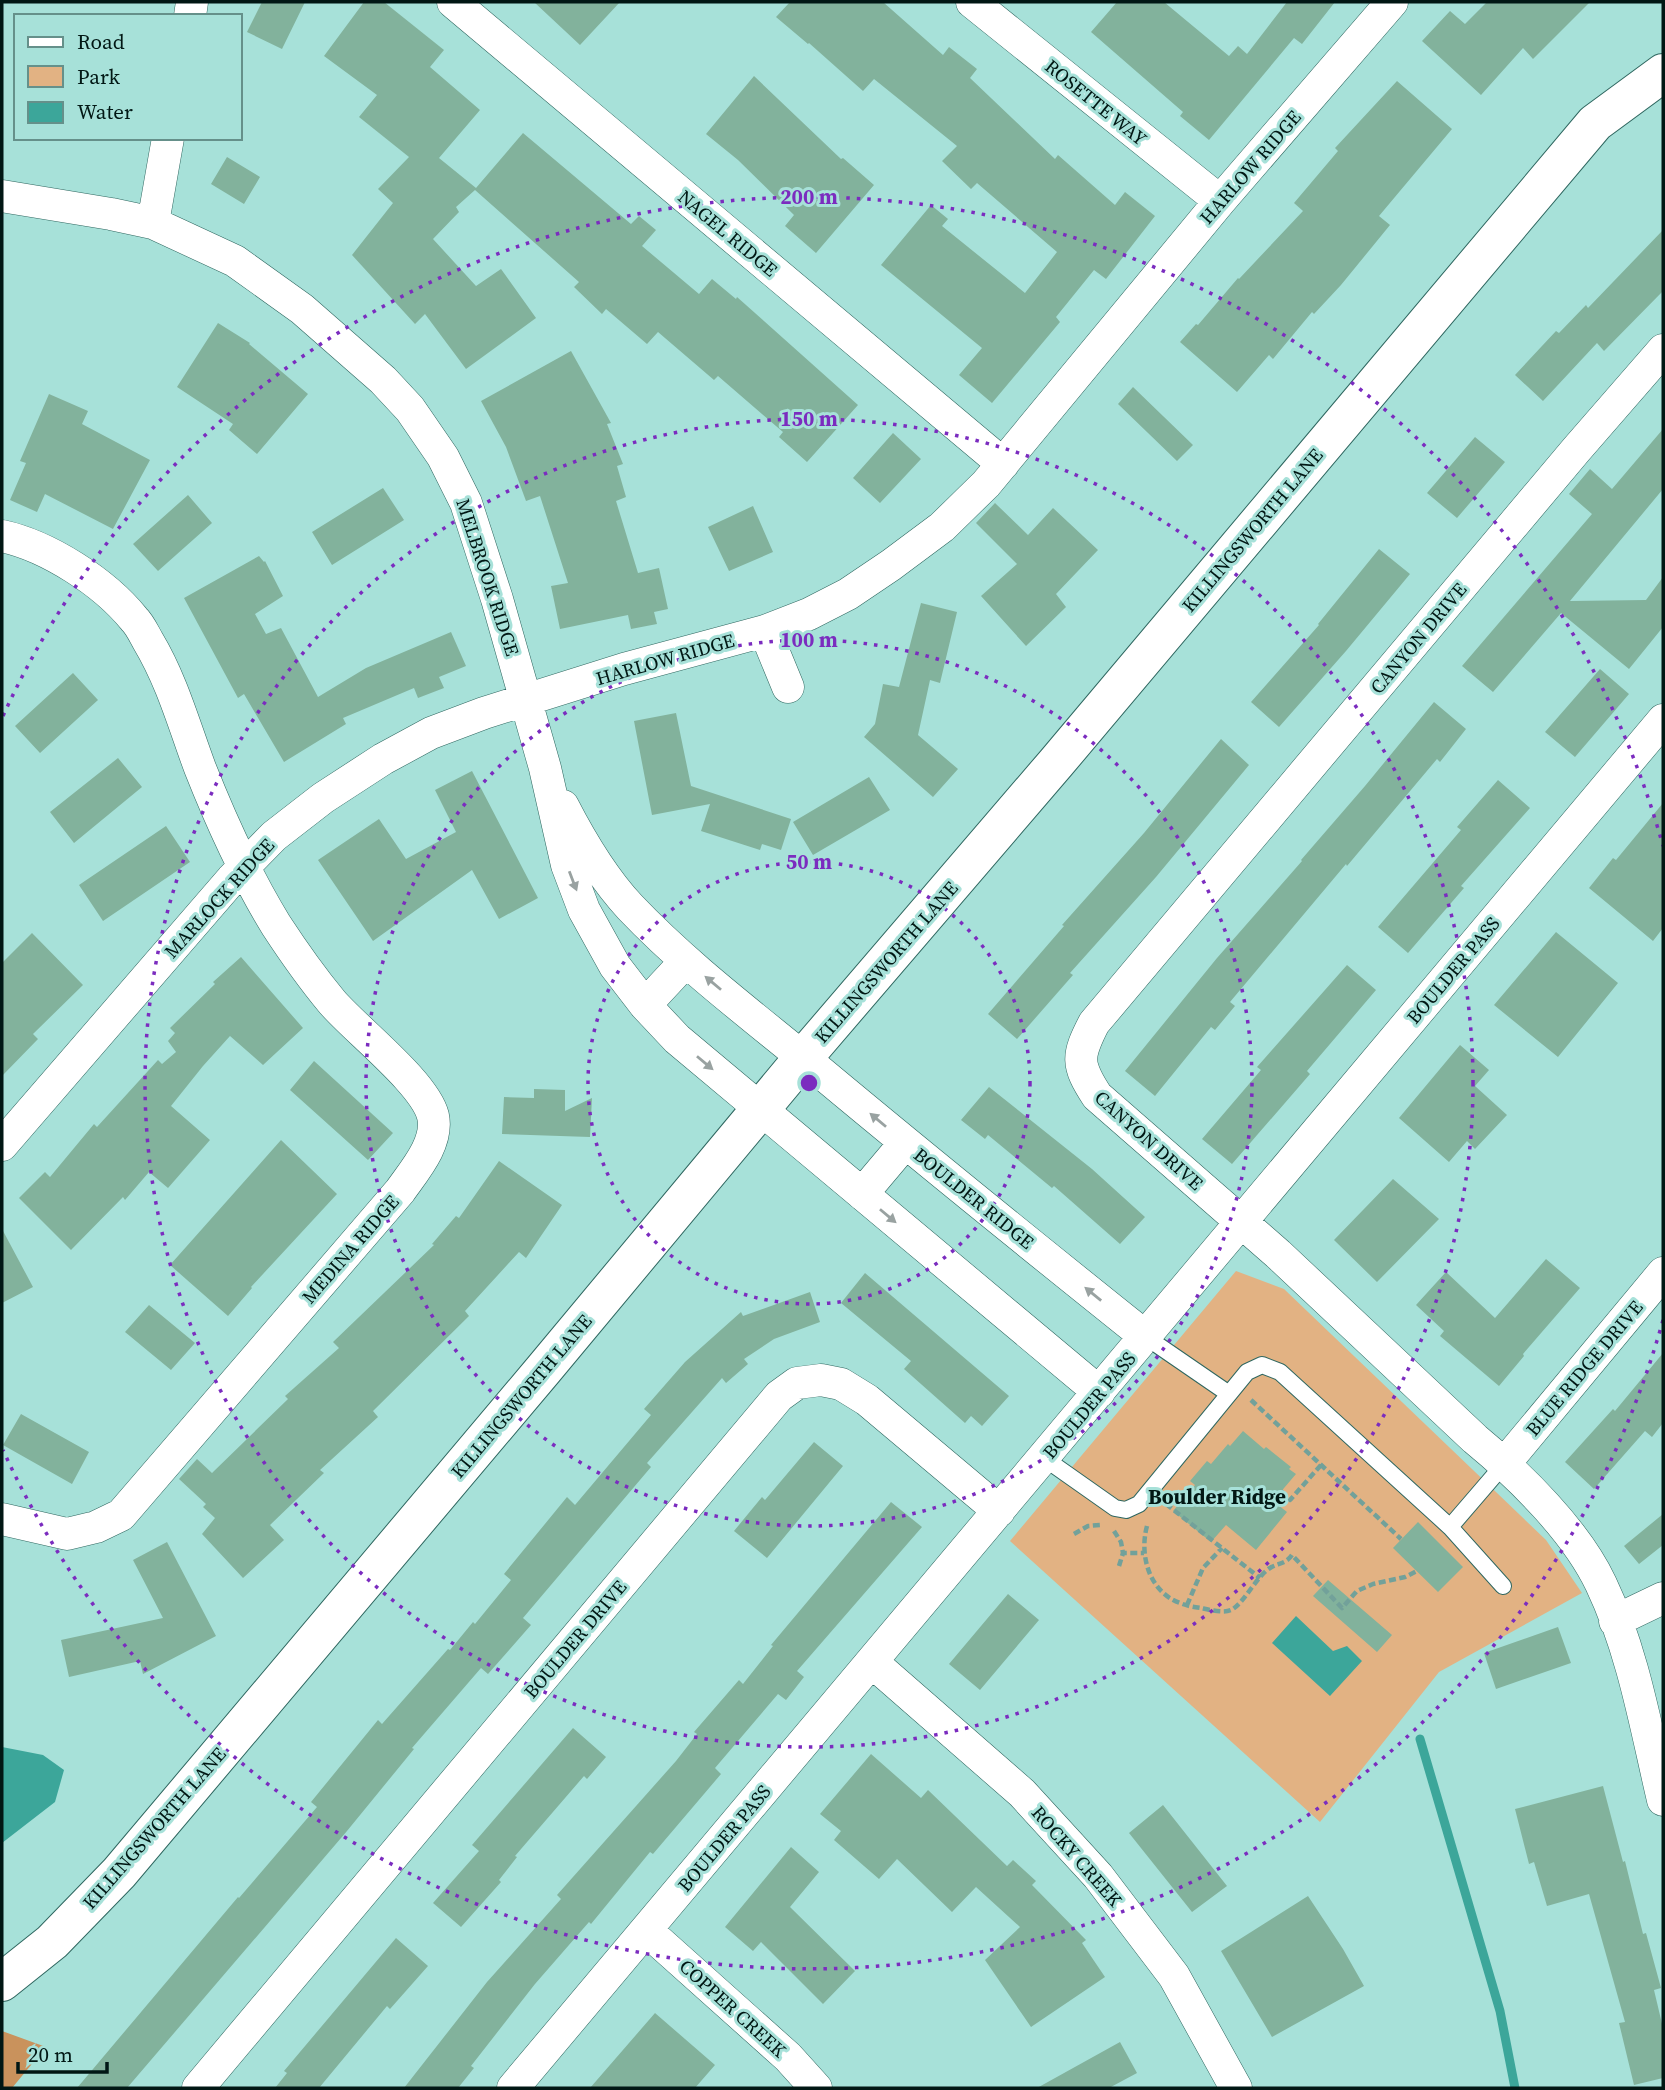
<svg xmlns="http://www.w3.org/2000/svg" width="1665" height="2090" viewBox="0 0 1665 2090" font-family="'Source Serif 4',serif">
<style>
.green{fill:#e2b283}
.forest{fill:#c9925c}
.water{fill:#3ca69a}
.lines{fill:none;stroke-linecap:round;stroke-linejoin:round}
.stream{stroke:#3ca69a;stroke-width:9}
.building{fill:#82b29c}
.service-casing{stroke:#2f6760;stroke-width:18}
.minor-casing{stroke:#2f6760;stroke-width:33}
.tertiary-casing{stroke:#2f6760;stroke-width:40}
.path{stroke:#72a19a;stroke-width:4.5;stroke-dasharray:7 3.5;stroke-linecap:butt}
.service{stroke:#fff;stroke-width:16}
.minor{stroke:#fff;stroke-width:32}
.tertiary{stroke:#fff;stroke-width:38}
.oneway{fill:#99a2a1}
.ring{fill:none;stroke:#7b2cbf;stroke-width:3.5;stroke-dasharray:3.5 7}
.labels{text-anchor:middle;stroke-width:6;stroke-linejoin:round;paint-order:stroke}
.street-label{font-size:19px;fill:#011714;stroke:#a7e1d9}
.neighbourhood-label{font-size:21px;font-weight:bold;fill:#011714;stroke:#a7e1d9}
.centre{fill:#7b2cbf;stroke:#a7e1d9;stroke-width:3.5}
.ring-label{font-size:21px;text-anchor:middle;font-weight:bold;fill:#7b2cbf;stroke:#a7e1d9;stroke-width:6;stroke-linejoin:round;paint-order:stroke}
</style>
<rect width="100%" height="100%" fill="#a7e1d9"/>
<path class="green" d="M1236,1271L1284,1289L1546,1540L1582,1593L1439,1672L1320,1822L1010,1541Z"/>
<path class="forest" d="M2,2031L46,2047L12,2088H2Z"/>
<path class="water" d="M1296,1616L1333,1651L1347,1646L1362,1661L1330,1696L1272,1643Z
M2,1747L43,1755L64,1770L55,1802L2,1843Z"/>
<g class="lines">
<path class="stream" d="M1420,1739L1500,2011L1515,2088"/>
</g>
<path class="building" d="M262,2H305L282,49L247,32Z
M364,2H384L444,50L430,67L480,110L439,158L476,188L523,133L631,224L639,216L656,230L642,246L699,294L712,279L736,299L737,297L858,405L807,462L779,437L783,432L718,376L714,380L658,332L647,344L606,309L602,314L574,287L579,282L475,190L456,207L459,212L433,239L476,286L501,269L536,318L466,369L425,314L415,324L352,255L393,203L378,189L409,157L359,117L377,95L324,56Z
M534,2H620L580,45Z
M790,2H883L943,55L949,47L977,69L970,78L1055,159L1058,155L1115,205L1125,192L1155,216L1106,279L1094,270L1056,317L1060,322L992,403L959,375L982,348L881,265L931,205L948,219L942,226L1025,293L1057,252L977,183L971,189L942,161L957,146L874,79L863,91L809,43L808,44L776,17Z
M1117,2H1164L1229,56L1238,46L1247,54L1287,2H1335L1302,44L1294,38L1209,140L1180,116L1183,112L1091,32Z
M1487,2H1590L1533,59L1523,48L1481,95L1422,41L1450,11L1465,24Z
M754,76L841,159L843,158L874,185L816,253L785,226L794,215L738,160L706,134Z
M1397,81L1452,129L1379,216L1390,225L1341,285L1314,314L1312,312L1273,359L1269,355L1237,392L1180,342L1196,324L1198,325L1238,278L1239,279L1303,211L1294,203L1338,151L1335,148Z
M227,157L260,177L244,204L211,184Z
M1663,230V291L1604,351L1597,343L1543,401L1515,375L1556,331L1559,333L1586,305L1588,308Z
M218,323L250,343L249,344L308,394L257,454L229,430L233,424L177,387Z
M571,351L611,423L607,424L623,464L617,466L626,497L616,501L638,573L659,568L668,609L654,612L657,624L631,629L628,615L560,629L551,586L568,583L540,496L526,501L506,447L481,401Z
M1133,387L1193,445L1177,461L1118,404Z
M49,394L88,411L82,424L150,460L113,529L45,494L37,512L10,500L26,463L20,461Z
M1663,429V489L1570,601L1646,600L1663,577V627L1629,669L1561,613L1493,692L1462,666L1592,514L1569,494L1590,469L1612,489Z
M893,433L921,459L880,503L853,478Z
M1475,437L1505,462L1457,518L1427,493Z
M383,488L404,520L332,565L312,532Z
M188,495L212,523L158,571L133,544Z
M995,503L1028,535L1053,508L1098,550L1056,594L1066,607L1026,646L981,596L1017,564L976,523Z
M753,506L773,552L729,571L708,527Z
M1379,549L1410,574L1346,651L1279,727L1251,702L1319,625L1318,624Z
M259,556L264,562L265,561L283,596L255,614L266,634L281,628L318,697L366,668L451,632L466,666L439,677L444,688L418,698L414,688L343,718L346,724L284,762L244,694L238,698L184,598Z
M921,603L957,612L940,683L930,680L918,735L958,769L933,797L864,737L875,724L883,684L899,687Z
M1600,669L1629,694L1575,757L1545,732Z
M73,673L98,700L40,753L15,726Z
M1434,702L1466,729L1440,762L1437,759L1347,866L1346,864L1230,1002L1235,1006L1215,1030L1211,1027L1155,1096L1125,1071L1217,958L1302,861L1301,860L1365,786Z
M676,713L691,786L791,819L781,850L762,844L760,850L701,831L710,804L652,815L634,721Z
M1221,739L1249,765L1156,877L1070,973L1073,975L1017,1039L988,1014L1064,926L1062,925L1144,833Z
M118,758L142,787L74,843L50,812Z
M472,771L538,898L499,919L472,870L373,941L318,860L379,819L406,859L456,832L435,790Z
M869,777L890,810L813,855L793,822Z
M1498,780L1530,808L1461,886L1464,888L1408,953L1378,927L1461,830L1457,827Z
M1663,803V928L1653,941L1589,888L1613,858L1616,860Z
M166,826L190,862L103,921L79,885Z
M1556,932L1618,983L1558,1057L1494,1005Z
M32,933L83,985L33,1034L38,1039L2,1076V963Z
M241,957L303,1028L263,1065L230,1036L203,1066L171,1106L210,1140L168,1188L149,1172L125,1200L123,1197L71,1250L19,1198L45,1172L50,1177L94,1124L97,1127L158,1060L162,1064L176,1052L168,1041L175,1033L170,1028L215,984L213,982Z
M1347,965L1376,990L1307,1071L1310,1074L1232,1164L1202,1139L1261,1070L1257,1067Z
M1460,1045L1489,1070L1475,1086L1507,1115L1475,1149L1467,1141L1449,1162L1399,1118Z
M314,1061L393,1133L368,1160L290,1090Z
M989,1087L1092,1169L1145,1217L1120,1244L1054,1186L1052,1188L988,1135L985,1139L961,1120Z
M534,1089L565,1090V1111L592,1098L590,1137L502,1134L504,1097L534,1098Z
M281,1140L337,1194L251,1287L252,1288L228,1316L170,1265Z
M499,1161L562,1205L526,1258L519,1252L465,1311L469,1316L373,1411L378,1417L320,1470L324,1473L270,1525L284,1540L243,1578L202,1534L215,1518L203,1507L206,1504L179,1479L197,1459L212,1473L288,1399L285,1396L339,1348L333,1342L434,1245L432,1244L456,1216L459,1218Z
M1393,1179L1439,1219L1377,1282L1334,1240Z
M2,1229L33,1287L2,1303Z
M1546,1259L1580,1288L1523,1354L1524,1356L1499,1386L1440,1336L1444,1331L1416,1305L1446,1272L1495,1318Z
M865,1273L1009,1396L982,1426L971,1416L965,1423L904,1369L911,1361L841,1303Z
M810,1292L820,1322L774,1339L744,1359L748,1364L726,1383L722,1378L647,1463L651,1467L523,1618L531,1625L488,1674L481,1668L412,1748L414,1749L347,1831L127,2088H77L238,1897L239,1898L317,1807L311,1802L378,1720L382,1724L448,1649L450,1650L473,1622L475,1624L511,1580L504,1574L567,1497L575,1505L651,1415L644,1409L685,1362L741,1312L743,1316Z
M149,1305L195,1343L171,1370L125,1332Z
M1663,1353V1423L1652,1437L1645,1431L1594,1489L1565,1462L1613,1409L1615,1411Z
M21,1414L89,1452L72,1484L3,1445Z
M1243,1431L1264,1449L1266,1447L1291,1467L1289,1469L1296,1474L1273,1501L1287,1512L1256,1550L1226,1525L1211,1542L1173,1511L1195,1485L1190,1481L1207,1461L1211,1464L1228,1444L1230,1446Z
M814,1442L843,1466L767,1558L734,1531L762,1497L765,1500Z
M891,1502L922,1527L797,1671L804,1677L786,1700L778,1694L715,1768L721,1774L653,1854L650,1852L591,1924L589,1922L535,1984L471,2066L474,2068L458,2088H404L487,1982L561,1899L557,1895L676,1761L697,1734L694,1732L739,1680L743,1684L773,1646L771,1645Z
M1663,1514V1545L1639,1564L1624,1546Z
M1418,1522L1463,1567L1438,1592L1393,1548Z
M167,1542L216,1636L143,1674L140,1661L69,1677L61,1640L163,1618L133,1560Z
M1328,1580L1392,1635L1377,1652L1313,1596Z
M1008,1594L1039,1620L980,1690L949,1664Z
M1558,1627L1571,1663L1496,1689L1484,1653Z
M573,1728L606,1757L587,1779L584,1776L515,1856L517,1857L499,1880L501,1882L461,1927L433,1903L479,1851L472,1845Z
M871,1754L921,1798L928,1790L1007,1866L1013,1860L1036,1881L1032,1885L1086,1940L1082,1943L1105,1977L1031,2027L985,1960L1020,1927L976,1887L952,1912L897,1859L879,1879L834,1840L841,1831L820,1814Z
M1603,1786L1623,1862L1625,1861L1643,1934L1646,1933L1661,1988L1654,1990L1663,2028V2078L1634,2085L1619,2023L1625,2022L1589,1894L1547,1906L1534,1862L1529,1864L1515,1809Z
M1163,1805L1227,1886L1192,1912L1129,1833Z
M791,1847L819,1872L790,1907L855,1971L823,2004L761,1942L753,1951L725,1927Z
M1308,1896L1343,1949L1364,1986L1272,2037L1221,1951Z
M396,1938L428,1966L390,2009L387,2006L319,2088H275L287,2073L284,2071Z
M655,2013L715,2065L695,2088H590Z
M1120,2042L1137,2073L1109,2088H1037Z"/>
<g class="lines">
<defs>
<path id="service" d="M1146,1337L1229,1394L1247,1372L1262,1365L1280,1372L1450,1527L1505,1463
M1044,1458L1115,1508L1126,1510L1139,1504L1229,1394
M1450,1527L1503,1586"/>
<path id="minor" d="M453,2L1003,464
M972,2L1220,201
M190,16L192,2
M2,196L111,214L153,223L235,261L302,309L383,380L410,409L443,457L466,503L497,599L545,768L567,865L584,910L615,966L645,1005L677,1039L1099,1392
M153,223L168,138
M1663,350L1576,450L1094,1023C1077,1056 1076,1064 1097,1096L1278,1254L1475,1439C1520,1476 1576,1531 1601,1584C1633,1651 1646,1728 1663,1800
M2,536C48,546 104,582 134,619C140,625 144,634 148,641C172,681 184,725 200,768C221,821 246,876 276,925C293,951 312,978 332,1002C356,1030 425,1083 433,1116C439,1143 414,1171 400,1191L121,1515L96,1527L67,1534L2,1519
M765,631L788,687
M563,806C581,841 603,878 630,907C687,967 754,1017 818,1070C926,1160 1036,1249 1146,1337
M645,1005L686,961
M2,1145L232,879L274,836L323,798L383,759L431,733L484,713L624,669L765,631L809,614L848,594L891,565L942,527L986,484L1220,201L1392,2
M862,1194L905,1143
M1505,1463L1663,1273
M1615,1621L1663,1598
M872,1662L1022,1793L1098,1876L1174,1976L1236,2088
M646,1930L788,2057L816,2088
M198,2088L779,1396L797,1383L821,1380L841,1384L867,1400L999,1511
M513,2088L1663,720"/>
<path id="tertiary" d="M2,1982L52,1942L119,1873L544,1369L803,1058L1056,763L1595,123L1663,73"/>
</defs>
<use href="#service" class="service-casing"/>
<use href="#minor" class="minor-casing"/>
<use href="#tertiary" class="tertiary-casing"/>
<path class="path" d="M1251,1400L1401,1539
M1281,1491L1290,1500L1321,1465
M1166,1504L1260,1578
M1147,1526C1139,1555 1149,1592 1180,1603C1187,1606 1194,1607 1201,1608C1210,1610 1225,1614 1233,1609C1246,1600 1256,1577 1270,1568C1278,1563 1286,1564 1292,1555L1342,1608L1357,1591L1373,1584L1405,1577L1417,1571
M1114,1531L1121,1542L1123,1553H1144
M1074,1534L1088,1526L1100,1525
M1119,1566L1123,1553
M1187,1605L1203,1568L1222,1548"/>
<use href="#service" class="service"/>
<use href="#minor" class="minor"/>
<use href="#tertiary" class="tertiary"/>
</g>
<defs><path id="oneway-solid" d="M-6-.8H1V-3.2L6.5 0L1 3.2V.8H-6Z" transform="scale(1.75)"/></defs>
<g class="oneway">
<use href="#oneway-solid" transform="translate(573 881) rotate(69)"/>
<use href="#oneway-solid" transform="translate(713 983) rotate(-140)"/>
<use href="#oneway-solid" transform="translate(705 1063) rotate(40)"/>
<use href="#oneway-solid" transform="translate(878 1120) rotate(-140)"/>
<use href="#oneway-solid" transform="translate(888 1216) rotate(40)"/>
<use href="#oneway-solid" transform="translate(1093 1294) rotate(-141)"/>
</g>
<g class="ring">
<circle cx="809" cy="1083" r="221"/>
<circle cx="809" cy="1083" r="443"/>
<circle cx="809" cy="1083" r="664"/>
<path d="M1663 1320A886 886 0 0 1 3 1450M3 716A886 886 0 0 1 1663 846"/>
</g>
<g class="labels">
<g class="street-label">
<text transform="translate(1096 102) rotate(39)" y="7">ROSETTE WAY</text>
<text transform="translate(1250 167) rotate(-49)" y="7">HARLOW RIDGE</text>
<text transform="translate(728 233) rotate(40)" y="7">NAGEL RIDGE</text>
<text transform="translate(1252 530) rotate(-50)" y="7">KILLINGSWORTH LANE</text>
<text transform="translate(488 577) rotate(72)" y="7">MELBROOK RIDGE</text>
<text transform="translate(1418 638) rotate(-50)" y="7">CANYON DRIVE</text>
<text transform="translate(665 659) rotate(-16)" y="7">HARLOW RIDGE</text>
<text transform="translate(219 898) rotate(-48)" y="7">MARLOCK RIDGE</text>
<text transform="translate(886 962) rotate(-49)" y="7">KILLINGSWORTH LANE</text>
<text transform="translate(1453 970) rotate(-50)" y="7">BOULDER PASS</text>
<text transform="translate(1149 1140) rotate(42)" y="7">CANYON DRIVE</text>
<text transform="translate(974 1198) rotate(39)" y="7">BOULDER RIDGE</text>
<text transform="translate(350 1249) rotate(-49)" y="7">MEDINA RIDGE</text>
<text transform="translate(1584 1368) rotate(-50)" y="7">BLUE RIDGE DRIVE</text>
<text transform="translate(521 1396) rotate(-50)" y="7">KILLINGSWORTH LANE</text>
<text transform="translate(1089 1405) rotate(-50)" y="7">BOULDER PASS</text>
<text transform="translate(575 1639) rotate(-50)" y="7">BOULDER DRIVE</text>
<text transform="translate(154 1828) rotate(-49)" y="7">KILLINGSWORTH LANE</text>
<text transform="translate(724 1838) rotate(-50)" y="7">BOULDER PASS</text>
<text transform="translate(1077 1856) rotate(49)" y="7">ROCKY CREEK</text>
<text transform="translate(733 2008) rotate(42)" y="7">COPPER CREEK</text>
</g>
<g class="neighbourhood-label">
<text x="1217" y="1504">Boulder Ridge</text>
</g>
</g>
<circle cx="809" cy="1083" r="10" class="centre"/>
<g class="ring-label">
<text x="809" y="204">200 m</text>
<text x="809" y="426">150 m</text>
<text x="809" y="647">100 m</text>
<text x="809" y="869">50 m</text>
</g>
<rect width="1665" height="2090" fill="none" stroke="#011714" stroke-width="7"/>
<rect x="14" y="14" width="228" height="126" fill="#a7e1d9" stroke="#65908a" stroke-width="2"/>
<rect x="28" y="37" width="35" height="10" fill="#ffffff" stroke="#65908a" stroke-width="2"/>
<text x="77" y="49" font-size="21" fill="#011714">Road</text>
<rect x="28" y="66" width="35" height="21" fill="#e2b283" stroke="#65908a" stroke-width="2"/>
<text x="77" y="84" font-size="21" fill="#011714">Park</text>
<rect x="28" y="102" width="35" height="21" fill="#3ca69a" stroke="#65908a" stroke-width="2"/>
<text x="77" y="119" font-size="21" fill="#011714">Water</text>
<path d="M18 2062v10h89v-10" fill="none" stroke="#011714" stroke-width="3.5"/>
<text x="28" y="2062" font-size="21" fill="#011714" stroke="#a7e1d9" stroke-width="5" paint-order="stroke">20 m</text>
</svg>
